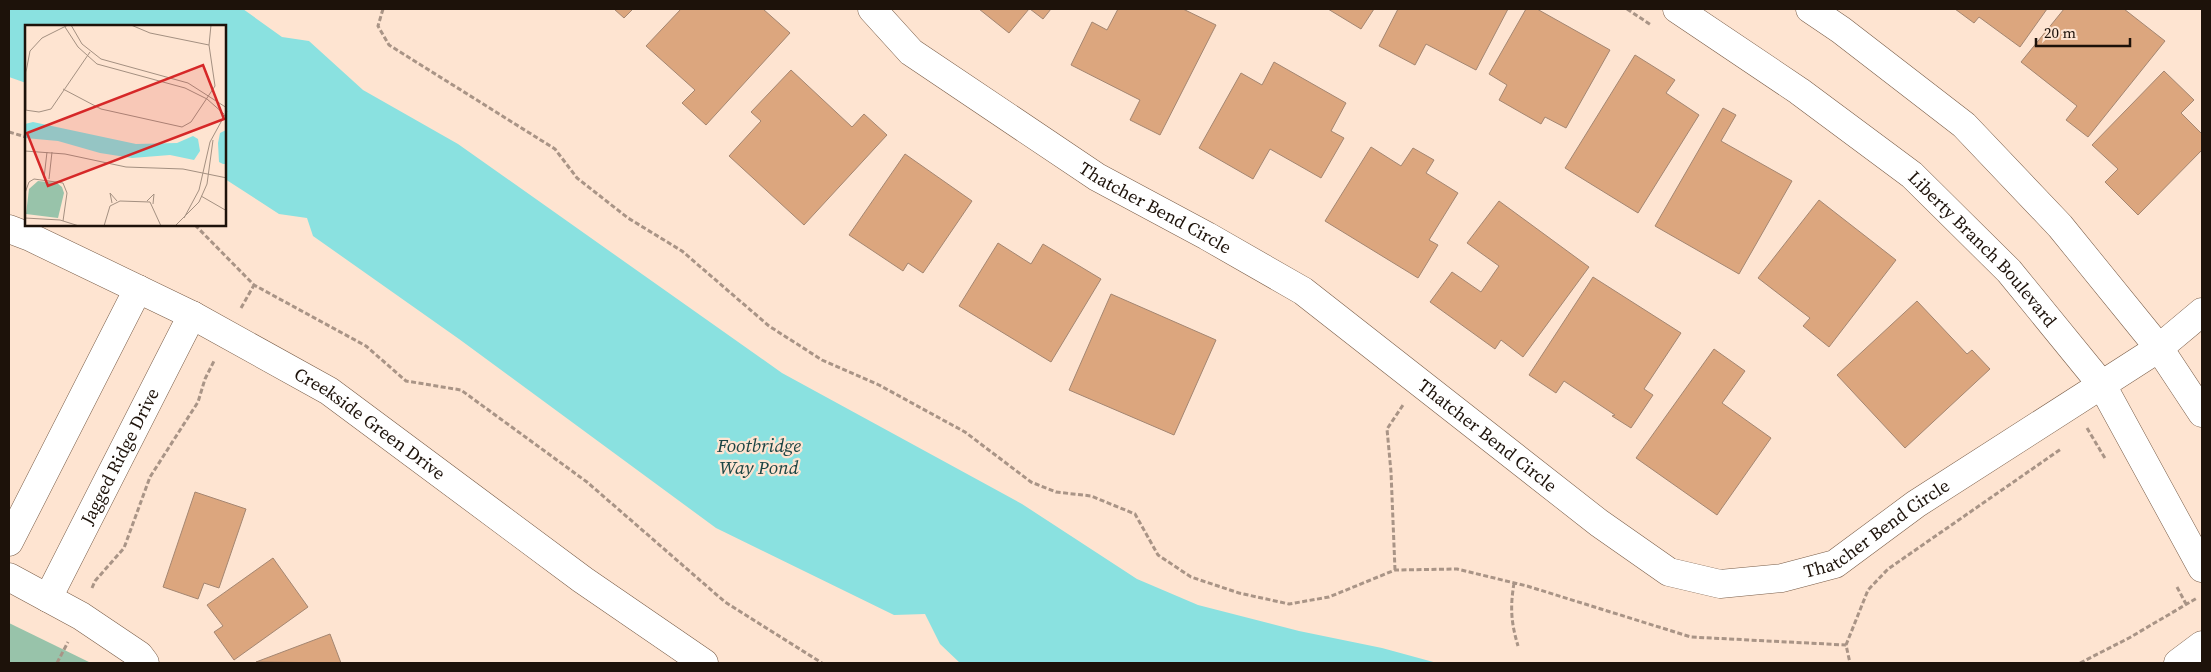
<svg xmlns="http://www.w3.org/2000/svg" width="2211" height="672" viewBox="0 0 2211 672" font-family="'Source Serif 4',serif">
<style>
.green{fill:#98c3aa}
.water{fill:#8ae1e0}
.building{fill:#dca67e;stroke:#a48671}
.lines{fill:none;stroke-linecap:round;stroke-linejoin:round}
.street-casing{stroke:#795d48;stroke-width:29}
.secondary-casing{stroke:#795d48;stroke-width:29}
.path{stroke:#a99486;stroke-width:3;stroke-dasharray:5 2.5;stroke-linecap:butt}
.street{stroke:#fff;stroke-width:28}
.secondary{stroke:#fff;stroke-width:28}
.labels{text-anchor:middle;stroke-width:4.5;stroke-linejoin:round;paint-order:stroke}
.street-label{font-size:18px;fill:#1d120a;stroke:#fee4d1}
.water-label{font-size:19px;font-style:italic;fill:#1b4444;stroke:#fee4d1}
.inset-road{fill:none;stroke:#a49081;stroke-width:1}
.view{fill:#d62828;fill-opacity:0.15;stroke:#d62828;stroke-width:2.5}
.inset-edge{fill:none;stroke:#1d120a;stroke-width:2.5}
</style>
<rect width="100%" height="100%" fill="#fee4d1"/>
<path class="green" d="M9,623L91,663H9Z"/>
<path class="water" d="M9,9H243L282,37L309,41L363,90L458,144L782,373L1022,504L1137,579L1198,605L1299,631L1382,648L1437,663H960L940,644L925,614L894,615L716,528L459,339L313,236L307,218L279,214L225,179V26H26V83L9,77Z"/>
<path class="building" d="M614,9H633L624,18Z
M681,9H763L790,33L706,125L682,103L695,90L646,46Z
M979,9H1029L1009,33Z
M1030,9H1051L1043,19Z
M1118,9H1183L1216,25L1160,135L1130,120L1140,100L1071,65L1092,22L1107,30Z
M1328,9H1374L1361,29Z
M1398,9H1508L1476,70L1426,44L1415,65L1379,46Z
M1526,9H1537L1610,50L1566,128L1545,117L1541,124L1499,100L1507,85L1489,74Z
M1955,9H2047L2020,47L1979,17L1974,23Z
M2064,9H2124L2165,41L2088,137L2066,120L2077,106L2021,62Z
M1635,55L1675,80L1666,93L1699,115L1638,213L1565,168Z
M1274,62L1346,103L1331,131L1344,138L1321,178L1270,149L1253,179L1199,148L1241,73L1262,85Z
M791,70L852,127L864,114L887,135L804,225L729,156L761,121L751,112Z
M2164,71L2194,100L2181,113L2202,134V150L2138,215L2105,182L2118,169L2092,145Z
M1723,108L1736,115L1721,141L1792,181L1739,274L1655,226Z
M1371,147L1401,166L1413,148L1434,160L1426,173L1458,193L1429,240L1438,245L1418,278L1325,221Z
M905,154L972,201L923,273L908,263L903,271L849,235Z
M1819,200L1896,260L1829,347L1803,326L1810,318L1758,278Z
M1499,201L1589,267L1523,357L1501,340L1495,349L1430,302L1452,272L1481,292L1499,266L1467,243Z
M998,243L1031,264L1043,244L1101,279L1051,362L959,306Z
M1593,277L1681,333L1644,389L1653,395L1631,428L1612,416L1615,415L1564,381L1556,393L1529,375Z
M1111,294L1216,340L1174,435L1069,390Z
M1917,301L1967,354L1972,350L1990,369L1905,448L1837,375Z
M1714,349L1745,371L1722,403L1771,438L1717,515L1636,458Z
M195,492L246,509L219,588L204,583L198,599L163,587Z
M273,558L308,607L234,660L214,632L223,626L207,605Z
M330,634L341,663L256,662Z"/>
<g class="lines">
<defs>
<g id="street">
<path id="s1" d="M872,9L911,52L1097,177L1207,236L1303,291L1599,523L1669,572L1720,584L1782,578L1835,564L1916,504L2159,348L2202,312"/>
<path id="s2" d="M1677,9L1799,91L1912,175L2009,271L2102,385L2202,568"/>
<path d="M1810,9L1841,30L1964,125L2060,226L2159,348L2202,413"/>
<path d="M9,542L138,289"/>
<path d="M9,577L81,616L139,655L145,663"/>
<path id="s3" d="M48,598L192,315"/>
</g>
<g id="secondary">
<path id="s4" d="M9,229L30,237L192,315L329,391L583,580L704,663"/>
<path d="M2178,663L2202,645"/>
</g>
</defs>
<use href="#street" class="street-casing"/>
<use href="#secondary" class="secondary-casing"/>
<path class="path" d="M383,9L378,26L389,45L555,149L577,178L628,218L682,251L769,326L822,360L879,385L965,432L1031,482L1056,492L1091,496L1135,514L1158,555L1191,577L1239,593L1289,604L1329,597L1395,570L1457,569L1527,586L1691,637L1846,645L1850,663
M1627,9L1651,25
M9,132L26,137
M195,225L254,285L366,346L406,381L461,390L587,482L725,602L822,663
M241,308L254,285
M2087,428L2106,460
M1395,570L1391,472L1387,429L1403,405
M1514,583C1510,608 1511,622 1518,646
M2177,587L2186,604
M92,588L95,581L124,548L150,477L198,402L205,379L214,361
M1846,645L1868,590L1888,569L2061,449
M57,663L68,642
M2080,663L2129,638L2197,598"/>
<use href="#street" class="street"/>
<use href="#secondary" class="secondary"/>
</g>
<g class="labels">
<g class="street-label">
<text dy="6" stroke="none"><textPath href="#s1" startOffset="348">Thatcher Bend Circle</textPath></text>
<text dy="6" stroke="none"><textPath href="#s2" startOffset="390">Liberty Branch Boulevard</textPath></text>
<text dy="6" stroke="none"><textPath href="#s4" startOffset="411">Creekside Green Drive</textPath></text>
<text dy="6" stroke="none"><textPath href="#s1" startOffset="752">Thatcher Bend Circle</textPath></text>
<text dy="6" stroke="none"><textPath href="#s3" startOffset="159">Jagged Ridge Drive</textPath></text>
<text dy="6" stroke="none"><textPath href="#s1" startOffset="1202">Thatcher Bend Circle</textPath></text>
</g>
<g class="water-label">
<text x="759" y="452">Footbridge<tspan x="759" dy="22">Way Pond</tspan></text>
</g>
</g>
<g transform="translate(25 25)">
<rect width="201" height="201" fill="#fee4d1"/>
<path d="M13,156L32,158L37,162L39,168L33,193L1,189L4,164Z" fill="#98c3aa"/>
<path d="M8,97L111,119L152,118L168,111L173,114L175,126L169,135L145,130L107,133L75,128L33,116L0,113V99ZM201,105V139H198L194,137L193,118L195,108Z" fill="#8ae1e0"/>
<path class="inset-road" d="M46,0L57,19L76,34L163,58L202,83M106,0L125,8L184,20M40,2L53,22L72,39L160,63L182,74L199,89M38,64L76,84L157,102L166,97L190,61L184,20L186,0M0,85L14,87L26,84L65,27M1,85V47L5,26L17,13L43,0M0,126L40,129L101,142L158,144L202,153M19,153L22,127M24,154L27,127M0,168L4,157L9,154L38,158L42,168L38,196M176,171L202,186M122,176L129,169L128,179M87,178L85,168L92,176M0,193L35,195L54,201M159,193L174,165L185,117L202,86M79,201L85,181L95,176L125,177L136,201M150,201L174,177L182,159L188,115"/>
<path class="view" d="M178,40L199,94L23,161L2,108Z"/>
<rect width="201" height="201" class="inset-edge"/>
</g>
<rect width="2211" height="672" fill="none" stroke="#1d120a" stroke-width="20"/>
<path d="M2036 38v8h94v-8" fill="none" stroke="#1d120a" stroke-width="2.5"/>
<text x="2044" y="38" font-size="15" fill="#1d120a" stroke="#fee4d1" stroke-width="4" paint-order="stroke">20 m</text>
</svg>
